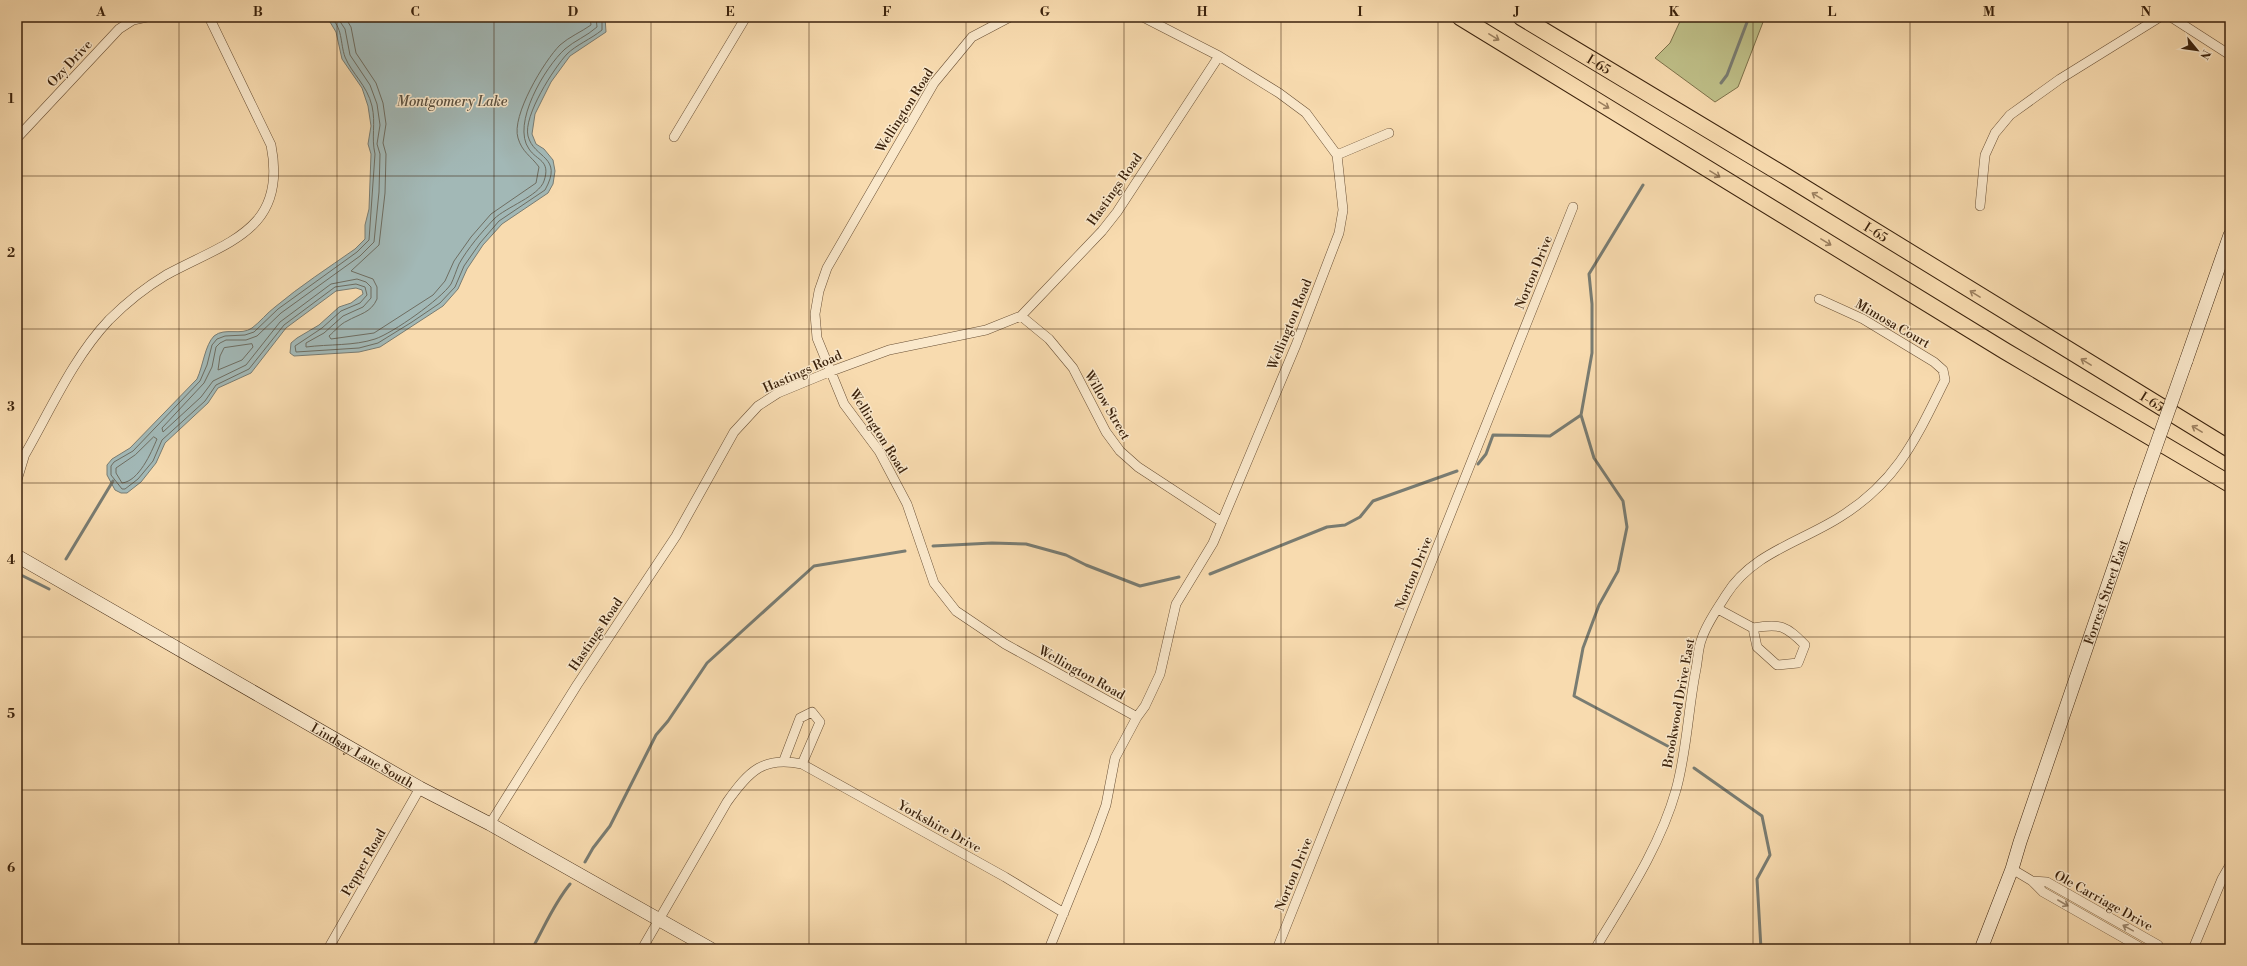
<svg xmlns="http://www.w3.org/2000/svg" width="2247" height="966" viewBox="0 0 2247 966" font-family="'Libre Bodoni',serif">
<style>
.green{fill:#bfc089;stroke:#7d714a}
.water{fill:#a2b8b6;stroke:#797c72}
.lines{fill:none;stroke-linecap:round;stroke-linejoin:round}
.shore{stroke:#6e6d61;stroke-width:1}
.stream{stroke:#797c72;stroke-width:3}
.street-casing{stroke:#6a5035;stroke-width:10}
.secondary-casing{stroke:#3b220c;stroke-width:14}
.highway-casing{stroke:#3b220c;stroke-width:18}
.street{stroke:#fae8cb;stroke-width:9}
.secondary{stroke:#fae8cb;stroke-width:13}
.highway{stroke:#f8dbaf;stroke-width:16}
.secondary-bridge-casing{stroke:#3b220c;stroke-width:14;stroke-linecap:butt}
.secondary-bridge{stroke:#fae8cb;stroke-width:13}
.oneway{stroke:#9a7e5e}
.oneway2{stroke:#9a856c}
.grid{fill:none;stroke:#3b220c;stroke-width:1;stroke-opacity:0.55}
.labels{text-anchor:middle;stroke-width:3;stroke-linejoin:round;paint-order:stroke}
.street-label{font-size:13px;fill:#3b220c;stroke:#fae8cb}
.water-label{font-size:14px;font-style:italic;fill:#5a4f3f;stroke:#fae8cb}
.neatline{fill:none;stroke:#3b220c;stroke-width:1.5}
.grid-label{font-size:13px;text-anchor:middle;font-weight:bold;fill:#3b220c}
</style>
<rect width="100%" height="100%" fill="#f8dbaf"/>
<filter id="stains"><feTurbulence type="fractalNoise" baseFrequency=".005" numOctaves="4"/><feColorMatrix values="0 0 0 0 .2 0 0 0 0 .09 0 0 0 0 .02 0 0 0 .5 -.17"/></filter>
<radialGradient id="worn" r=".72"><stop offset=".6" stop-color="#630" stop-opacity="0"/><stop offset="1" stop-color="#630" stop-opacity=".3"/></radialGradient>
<path class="green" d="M1682,17H1765L1738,87L1715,102L1655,58L1670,43Z"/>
<path class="water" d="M323,17H605L606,32L570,56L551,82L535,114L532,134L536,144L544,149L553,160L555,171L553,184L548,193L502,224L483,245L467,269L458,289L443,306L380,347L359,352L294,356L290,353L291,343L297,338L319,325L339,307L351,303L363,294L362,290L356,288L336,291L286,328L251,373L218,388L208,403L165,443L156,463L141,482L127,493H121L115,490L107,475V465L112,459L130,448L197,379C203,366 205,345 214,336C225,327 241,336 252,328C260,322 267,313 275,307C300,286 328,268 355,249L365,239V225L369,209L371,154L368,144L371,126L368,106L362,88L342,59L336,32L330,22Z"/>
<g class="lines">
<path class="shore" d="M330,17C343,27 340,43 345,57C352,74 367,85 372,106C376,124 371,137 375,154L369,240L357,252L278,309L254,332L245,335L225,336L217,339L212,345L207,365L200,381L133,451L114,462L111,466V475L122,489H125L138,479L153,461L162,440L205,401L216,385L249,369L284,325L335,287L356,284L365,287L367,295L360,303L341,311L322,328L295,346L296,352L359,348L378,343L412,322L440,303L455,287L464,266L480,243L499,221L545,190C564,156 534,159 528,136C523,116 554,68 567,54C576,45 591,39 602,30V17
M337,17L345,29L350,55L370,85L377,104L380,125L377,144L380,154L379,192L374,242L360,256L281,313L257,336L246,340H226L220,343L216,347L212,367L204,383L162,428L163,432L201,397L213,381L246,365L280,322L331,284L357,279L366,282L371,287V298L363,307L343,316L324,333L306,343V347C329,344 354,346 375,339C393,333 441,299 451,284C454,278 456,271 459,264C468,248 481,233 494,219C506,207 539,196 544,181C551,160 537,161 529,149C511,124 545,67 565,49C574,41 587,36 597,27L596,17
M345,17L351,27L356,53L376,83L383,103L386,124L383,143L386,154L385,193L379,245L351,271L373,279L377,287V299C371,313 359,314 347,321C340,324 335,331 329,336L331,339L374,333L433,295L445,281L454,261L471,237L491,214L536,183L539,167C531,156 522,152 518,138C511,116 544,61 560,45C569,37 581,32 591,25L590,17
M252,344L253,347L242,360L218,370L220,356L224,348Z
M154,437L157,439C151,453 139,481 122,483L116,473V468L135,455Z"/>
<path class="stream" d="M1721,83L1727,75L1749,17
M1643,185L1589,274L1592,304V353L1581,415L1594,458L1623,501L1627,527L1618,571L1599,605L1583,648L1574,696L1675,750
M1478,464L1486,454L1493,435L1550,436L1581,415
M933,546L992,543L1026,544L1066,555L1086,565L1140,586L1179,577
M66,559L113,481
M17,573L49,589
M1210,574L1327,527L1345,525L1360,517L1373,501L1457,471
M1694,768L1762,816L1770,855L1757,879L1761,949
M585,862L593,848L610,826L656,735L668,721L707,663L814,566L905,551
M532,949C545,926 553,905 570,884"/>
<defs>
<path id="street" d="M1010,17L972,37L934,83L827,268L819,291L815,314L817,338L844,404L879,451L907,504L934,583L956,611L1005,644L1137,717
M2171,17L2230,55
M674,137L746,17
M17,138L119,29L133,20L147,17
M1337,155L1389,133
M1980,206L1985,155L1995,133L2010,115L2060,79L2160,17
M1021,316L1049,339L1073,368L1106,432L1120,451L1138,467L1222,522
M17,464L24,456C50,411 73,358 109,320C126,303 146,287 166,275C226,242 288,231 271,145L209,17
M17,480L24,457
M1718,609L1753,628L1757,647L1777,665L1798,663L1805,645C1786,626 1781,623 1753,628
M784,760L800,718L812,712L820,722L802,764
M490,824L577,685L676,536L734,432L758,406L778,393L829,372L889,350L986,330L1021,316L1102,231L1117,212L1219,56
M2012,869L2032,881L2043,892L2143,949
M2032,881L2047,882L2158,945L2160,949
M328,949L420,788
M642,949L727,802C749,771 763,756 802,764L1005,877L1064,913
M1049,949L1094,838L1106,805L1115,758L1137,717L1145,706L1160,674L1176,604L1213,543L1296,345L1339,233L1343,210L1337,155L1306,113L1279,93L1219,56L1143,17
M1277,949L1573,207
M1595,949C1625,899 1660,847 1676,790C1687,751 1688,709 1696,669C1698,659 1698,647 1702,638C1707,623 1718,608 1726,595C1752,553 1801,542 1840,517C1898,481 1916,438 1945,380L1943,370L1934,362L1863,319L1819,299
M2193,949L2222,879L2230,865"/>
<g id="secondary">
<path d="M2186,361L2230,235"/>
<path id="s1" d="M17,556L420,788L490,824L711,949"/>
<path id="s2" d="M1981,949L2012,869L2020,842L2140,491"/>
</g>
<g id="highway">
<path d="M1460,17L2005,351L2230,484"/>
<path id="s3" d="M1521,17L1787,177L2230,449"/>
</g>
</defs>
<use href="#street" class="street-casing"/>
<use href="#secondary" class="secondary-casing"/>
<use href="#highway" class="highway-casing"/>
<use href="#street" class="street"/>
<use href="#secondary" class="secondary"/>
<use href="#highway" class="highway"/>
<defs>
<path id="secondary-bridge" d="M2140,491L2186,361"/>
</defs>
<use href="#secondary-bridge" class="secondary-bridge-casing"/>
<use href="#secondary-bridge" class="secondary-bridge"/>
</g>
<defs><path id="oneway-shaft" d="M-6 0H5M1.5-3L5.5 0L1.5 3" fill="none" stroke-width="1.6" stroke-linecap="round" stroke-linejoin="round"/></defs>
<g class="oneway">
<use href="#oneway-shaft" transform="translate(1494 37) rotate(31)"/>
<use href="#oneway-shaft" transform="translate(1604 105) rotate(32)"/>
<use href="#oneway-shaft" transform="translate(1715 174) rotate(32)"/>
<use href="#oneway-shaft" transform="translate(1817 196) rotate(-148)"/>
<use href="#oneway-shaft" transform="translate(1826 242) rotate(31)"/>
<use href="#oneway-shaft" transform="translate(1975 294) rotate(-148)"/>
<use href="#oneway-shaft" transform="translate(2086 362) rotate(-149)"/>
<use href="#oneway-shaft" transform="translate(2197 429) rotate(-149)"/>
</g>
<g class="oneway2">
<use href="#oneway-shaft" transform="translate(2063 903) rotate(30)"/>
<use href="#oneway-shaft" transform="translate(2128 928) rotate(-151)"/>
</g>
<path class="grid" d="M179,17V949M337,17V949M494,17V949M651,17V949M809,17V949M966,17V949M1124,17V949M1281,17V949M1438,17V949M1596,17V949M1753,17V949M1910,17V949M2068,17V949M17,176H2230M17,329H2230M17,483H2230M17,637H2230M17,790H2230"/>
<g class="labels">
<g class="street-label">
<text transform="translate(69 63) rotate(-47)" y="5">Ozy Drive</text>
<text dy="5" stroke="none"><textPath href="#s3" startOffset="91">I-65</textPath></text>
<text transform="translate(904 110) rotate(-58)" y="5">Wellington Road</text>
<text transform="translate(1114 189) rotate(-55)" y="5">Hastings Road</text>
<text dy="5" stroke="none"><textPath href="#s3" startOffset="415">I-65</textPath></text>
<text transform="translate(1533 272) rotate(-68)" y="5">Norton Drive</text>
<text transform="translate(1893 323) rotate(30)" y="5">Mimosa Court</text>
<text transform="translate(1289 324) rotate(-68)" y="5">Wellington Road</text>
<text transform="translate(802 371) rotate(-24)" y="5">Hastings Road</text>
<text dy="5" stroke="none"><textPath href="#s3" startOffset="739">I-65</textPath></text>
<text transform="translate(1108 405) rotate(60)" y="5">Willow Street</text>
<text transform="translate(879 431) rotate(58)" y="5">Wellington Road</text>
<text transform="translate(1413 573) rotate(-68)" y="5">Norton Drive</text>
<text dy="5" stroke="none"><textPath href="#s2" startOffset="378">Forrest Street East</textPath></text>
<text transform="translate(595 634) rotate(-56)" y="5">Hastings Road</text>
<text transform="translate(1082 672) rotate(29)" y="5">Wellington Road</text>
<text transform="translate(1678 703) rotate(-80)" y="5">Brookwood Drive East</text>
<text dy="5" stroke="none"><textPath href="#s1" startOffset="399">Lindsay Lane South</textPath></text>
<text transform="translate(940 826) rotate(29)" y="5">Yorkshire Drive</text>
<text transform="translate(363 862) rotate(-60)" y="5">Pepper Road</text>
<text transform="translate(1293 874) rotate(-68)" y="5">Norton Drive</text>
<text transform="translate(2104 900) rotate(29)" y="5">Ole Carriage Drive</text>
</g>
<g class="water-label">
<text x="452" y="106">Montgomery Lake</text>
</g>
</g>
<rect width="2247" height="966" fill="none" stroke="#f8dbaf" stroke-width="44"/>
<g transform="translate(2197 50) rotate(119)" stroke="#fae8cb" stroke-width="3" paint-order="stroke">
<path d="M0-3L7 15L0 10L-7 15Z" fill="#3b220c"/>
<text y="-6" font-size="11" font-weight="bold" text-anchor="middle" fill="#3b220c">N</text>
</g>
<rect x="22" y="22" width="2203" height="922" class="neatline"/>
<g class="grid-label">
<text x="101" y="16">A</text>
<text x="258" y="16">B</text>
<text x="415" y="16">C</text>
<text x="573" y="16">D</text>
<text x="730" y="16">E</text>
<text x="887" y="16">F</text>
<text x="1045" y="16">G</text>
<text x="1202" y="16">H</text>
<text x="1360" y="16">I</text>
<text x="1517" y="16">J</text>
<text x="1674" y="16">K</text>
<text x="1832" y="16">L</text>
<text x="1989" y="16">M</text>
<text x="2146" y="16">N</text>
<text x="11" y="103">1</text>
<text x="11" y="257">2</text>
<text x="11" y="411">3</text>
<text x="11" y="564">4</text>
<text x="11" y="718">5</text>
<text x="11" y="872">6</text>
</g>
<rect width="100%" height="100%" filter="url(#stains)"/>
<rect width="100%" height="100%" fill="url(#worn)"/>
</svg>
